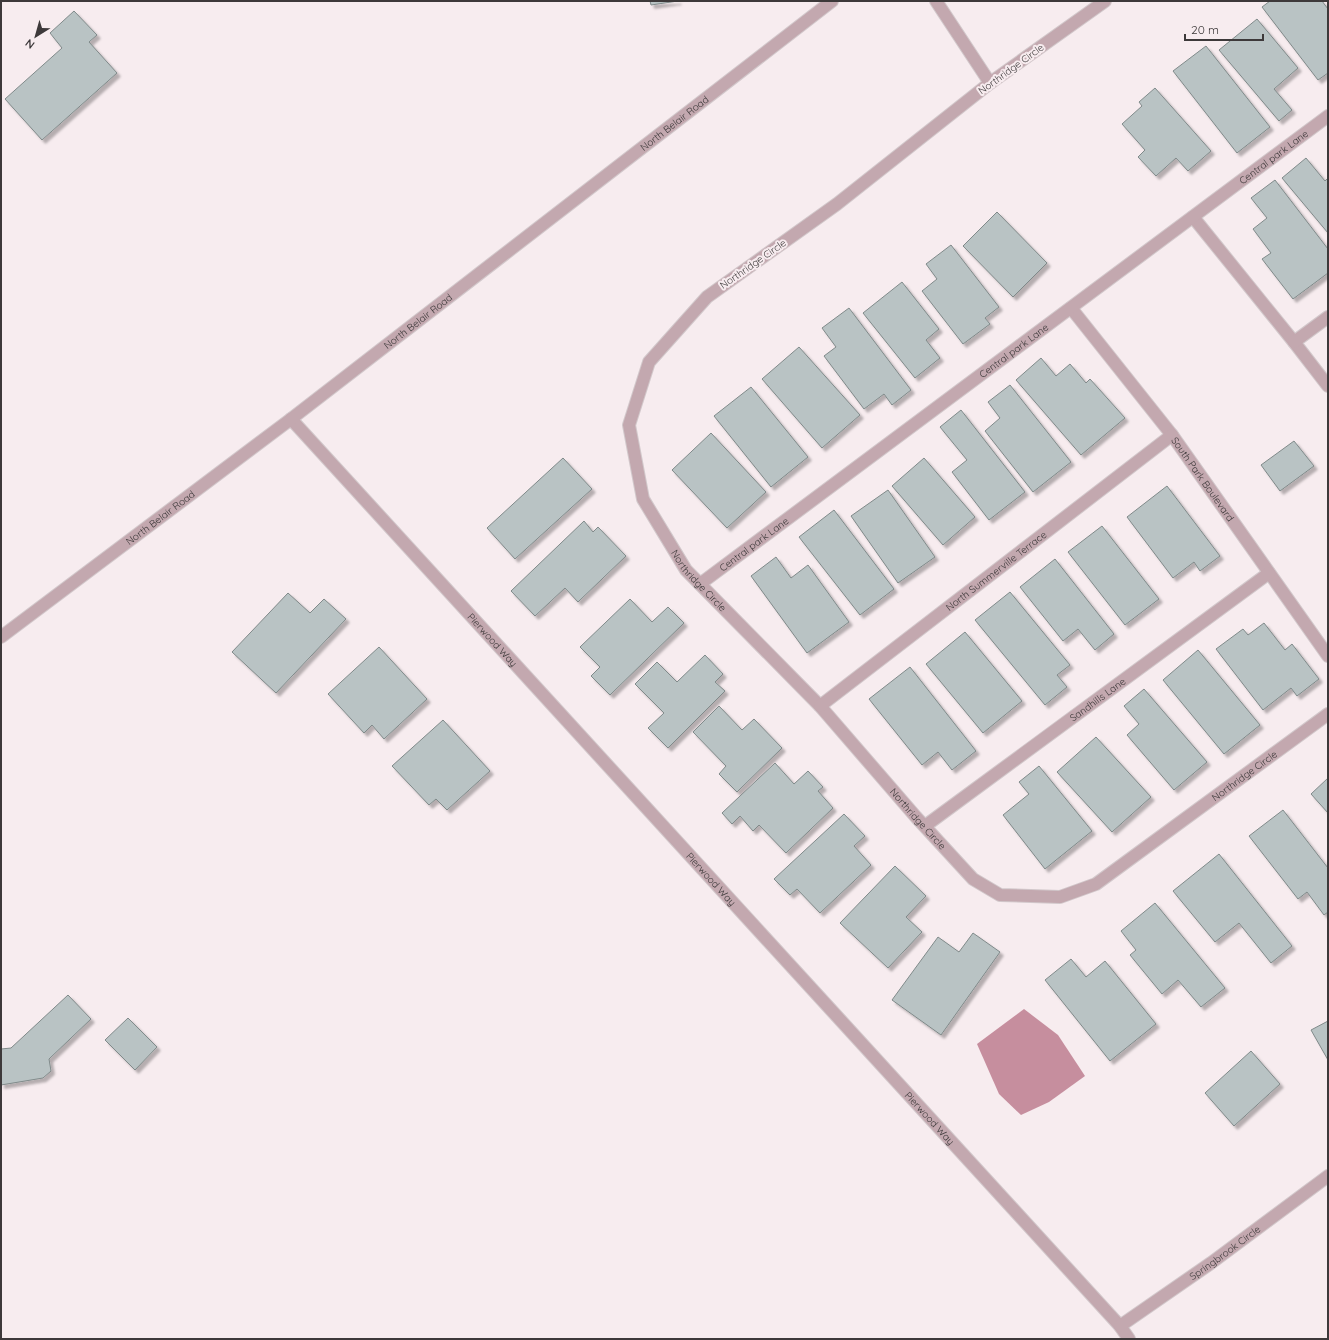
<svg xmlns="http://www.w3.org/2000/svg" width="1329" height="1340" font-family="Quicksand,sans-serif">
	<defs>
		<filter id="shadow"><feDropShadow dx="3.5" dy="3.5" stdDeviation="1" flood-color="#0004"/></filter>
	</defs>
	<rect width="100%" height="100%" fill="#f7ecef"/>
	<!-- water -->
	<path fill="#c68e9e" d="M 1024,1009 L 1058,1035 L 1085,1076 L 1049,1102 L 1021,1115 L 999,1094 L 977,1044 Z"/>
	<!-- building -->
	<g fill="#b9c3c4" stroke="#808a8a" filter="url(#shadow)">
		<path d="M 650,1 L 678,1 L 651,5 Z"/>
		<path d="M 1270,1 L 1322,1 L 1328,9 L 1328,73 L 1318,80 L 1262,7 Z"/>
		<path d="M 74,11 L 97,35 L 89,42 L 117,73 L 42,140 L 5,99 L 62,48 L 50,33 Z"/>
		<path d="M 1257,19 L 1298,68 L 1274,89 L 1292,110 L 1279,121 L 1219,50 Z"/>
		<path d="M 1206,46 L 1270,127 L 1237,153 L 1173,71 Z"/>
		<path d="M 1155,88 L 1211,151 L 1188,171 L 1176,158 L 1156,176 L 1138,157 L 1145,150 L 1122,124 L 1142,106 L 1139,102 Z"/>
		<path d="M 1306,158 L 1325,181 L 1328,178 L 1328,233 L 1282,178 Z"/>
		<path d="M 1275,180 L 1328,249 L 1328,273 L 1293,299 L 1262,259 L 1271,253 L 1253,229 L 1267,218 L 1251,198 Z"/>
		<path d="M 997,212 L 1047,263 L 1013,297 L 963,246 Z"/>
		<path d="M 951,245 L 999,307 L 985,318 L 990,324 L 963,344 L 922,291 L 937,279 L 926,264 Z"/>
		<path d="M 902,282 L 939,329 L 926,340 L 940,358 L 915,378 L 863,313 Z"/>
		<path d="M 849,308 L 911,390 L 892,405 L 884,394 L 864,409 L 824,356 L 836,347 L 822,328 Z"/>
		<path d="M 799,347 L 860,415 L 822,448 L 762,379 Z"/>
		<path d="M 1041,358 L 1056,376 L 1070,364 L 1086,383 L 1090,379 L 1125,418 L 1081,455 L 1016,380 Z"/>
		<path d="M 1010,385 L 1071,462 L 1033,492 L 985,431 L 1000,418 L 988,402 Z"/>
		<path d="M 751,387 L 808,457 L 771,487 L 714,416 Z"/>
		<path d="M 961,410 L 1025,492 L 989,520 L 952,472 L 967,460 L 940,427 Z"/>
		<path d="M 711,433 L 766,492 L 727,528 L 672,470 Z"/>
		<path d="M 1294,441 L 1314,466 L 1280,491 L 1261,465 Z"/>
		<path d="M 563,458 L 592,489 L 515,559 L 487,528 Z"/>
		<path d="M 924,458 L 975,517 L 943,545 L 892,486 Z"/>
		<path d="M 1167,486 L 1220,556 L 1200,571 L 1194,562 L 1173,578 L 1127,517 Z"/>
		<path d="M 888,490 L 935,557 L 898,583 L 851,516 Z"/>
		<path d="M 834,510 L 894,589 L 860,615 L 799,537 Z"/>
		<path d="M 584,521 L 593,532 L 598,527 L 626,556 L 578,602 L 565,588 L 535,616 L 511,591 Z"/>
		<path d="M 1102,526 L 1159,599 L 1125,625 L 1068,552 Z"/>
		<path d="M 776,557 L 791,578 L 808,565 L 849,622 L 807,653 L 751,576 Z"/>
		<path d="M 1055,559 L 1114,634 L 1095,650 L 1078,629 L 1063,641 L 1020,587 Z"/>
		<path d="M 1010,592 L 1070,665 L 1057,675 L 1067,687 L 1045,705 L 975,620 Z"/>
		<path d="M 288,593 L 310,613 L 324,599 L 346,619 L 276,693 L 232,652 Z"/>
		<path d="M 630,599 L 652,622 L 668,607 L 684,623 L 610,695 L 591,676 L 600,667 L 580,647 Z"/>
		<path d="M 1264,623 L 1285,650 L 1292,644 L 1319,679 L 1297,696 L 1291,688 L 1263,710 L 1216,649 L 1243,629 L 1248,635 Z"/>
		<path d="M 965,632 L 1022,701 L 983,733 L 926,664 Z"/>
		<path d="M 379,647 L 427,699 L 384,739 L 372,725 L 364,733 L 328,694 Z"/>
		<path d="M 1198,650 L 1260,725 L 1224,754 L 1163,680 Z"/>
		<path d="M 705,655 L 723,674 L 715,682 L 725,691 L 668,748 L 648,728 L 664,713 L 635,684 L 657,662 L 677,682 Z"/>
		<path d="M 910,667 L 976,751 L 952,770 L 938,752 L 922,765 L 869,699 Z"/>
		<path d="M 1144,689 L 1207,762 L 1174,790 L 1127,735 L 1139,724 L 1124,706 Z"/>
		<path d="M 719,706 L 742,730 L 754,719 L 782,748 L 737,792 L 719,774 L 726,766 L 693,732 Z"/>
		<path d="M 443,720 L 490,771 L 447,810 L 436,799 L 429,805 L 392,766 Z"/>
		<path d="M 1096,737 L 1151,797 L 1112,832 L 1057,772 Z"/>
		<path d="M 775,763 L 794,784 L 808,771 L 823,787 L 818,791 L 833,808 L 786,853 L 759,825 L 753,831 L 740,816 L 732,824 L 722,813 Z"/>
		<path d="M 1039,766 L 1092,831 L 1045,869 L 1003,815 L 1029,794 L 1019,782 Z"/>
		<path d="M 1328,778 L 1328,813 L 1311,794 Z"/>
		<path d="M 1283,810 L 1328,868 L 1328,912 L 1324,915 L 1307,892 L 1298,899 L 1249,836 Z"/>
		<path d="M 844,814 L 865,836 L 854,846 L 871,865 L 820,913 L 797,889 L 790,895 L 774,879 Z"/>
		<path d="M 1219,854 L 1292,946 L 1271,963 L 1239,923 L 1215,942 L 1173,891 Z"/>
		<path d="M 895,866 L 926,896 L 906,917 L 922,932 L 888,968 L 840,923 Z"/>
		<path d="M 1155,903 L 1225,988 L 1201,1007 L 1178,980 L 1162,994 L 1130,955 L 1136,950 L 1121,931 Z"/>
		<path d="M 973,933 L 1000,952 L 941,1035 L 892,1000 L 938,937 L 959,952 Z"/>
		<path d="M 1071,959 L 1086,977 L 1105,961 L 1156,1024 L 1110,1061 L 1045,980 Z"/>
		<path d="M 68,995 L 91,1019 L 49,1059 L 51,1071 L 43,1078 L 1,1085 L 1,1049 L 11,1048 Z"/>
		<path d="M 128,1018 L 157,1047 L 135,1070 L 105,1040 Z"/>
		<path d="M 1328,1021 L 1328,1060 L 1311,1030 Z"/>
		<path d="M 1251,1051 L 1280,1084 L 1234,1126 L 1205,1093 Z"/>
	</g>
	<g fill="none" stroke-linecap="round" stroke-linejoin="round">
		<defs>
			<g id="minor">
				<path d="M 936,1 L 990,83"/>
				<path id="s1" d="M 1105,1 L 990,83 L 837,204 L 707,297 L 649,362 L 629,425 L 643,499 L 686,570 L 820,706 L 916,817 L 973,879 L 1000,895 L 1060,897 L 1096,884 L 1328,714"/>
				<path d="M 1193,217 L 1294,342 L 1328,386"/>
				<path id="s2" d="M 1071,308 L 1172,435 L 1328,656"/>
				<path d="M 1294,342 L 1328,317"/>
				<path id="s3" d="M 291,419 L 1120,1326 L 1129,1339"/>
				<path id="s4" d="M 700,584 L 1328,116"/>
				<path id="s5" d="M 1,637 L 291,419 L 832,1"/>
				<path id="s6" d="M 820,706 L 1172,435"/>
				<path id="s7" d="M 925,826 L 1269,573"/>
				<path id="s8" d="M 1120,1326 L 1211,1263 L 1328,1176"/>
			</g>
		</defs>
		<!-- minor casing -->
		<use href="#minor" stroke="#d2c8cb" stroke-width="14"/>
		<!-- minor -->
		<use href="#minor" stroke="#c3a8af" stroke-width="12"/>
	</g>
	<g text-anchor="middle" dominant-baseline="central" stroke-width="4" stroke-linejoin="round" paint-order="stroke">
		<!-- street labels -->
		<g font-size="10" fill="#3d393a" stroke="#f7ecef">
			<text transform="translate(1011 69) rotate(-36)">Northridge Circle</text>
			<text stroke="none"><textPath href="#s5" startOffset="847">North Belair Road</textPath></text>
			<text stroke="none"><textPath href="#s4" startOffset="715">Central park Lane</textPath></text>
			<text transform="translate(753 264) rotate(-35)">Northridge Circle</text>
			<text stroke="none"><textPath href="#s5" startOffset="523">North Belair Road</textPath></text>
			<text stroke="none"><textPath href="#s4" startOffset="391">Central park Lane</textPath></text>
			<text stroke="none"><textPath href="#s2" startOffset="216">South Park Boulevard</textPath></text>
			<text stroke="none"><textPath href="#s5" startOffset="199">North Belair Road</textPath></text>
			<text stroke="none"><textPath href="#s4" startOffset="67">Central park Lane</textPath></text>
			<text stroke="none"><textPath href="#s6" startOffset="222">North Summerville Terrace</textPath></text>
			<text stroke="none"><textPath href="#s1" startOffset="824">Northridge Circle</textPath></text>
			<text stroke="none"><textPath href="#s3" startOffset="299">Pierwood Way</textPath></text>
			<text stroke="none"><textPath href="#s7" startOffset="214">Sandhills Lane</textPath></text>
			<text stroke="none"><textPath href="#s1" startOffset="1543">Northridge Circle</textPath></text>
			<text stroke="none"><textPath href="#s1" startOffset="1148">Northridge Circle</textPath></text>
			<text stroke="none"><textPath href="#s3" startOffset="623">Pierwood Way</textPath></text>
			<text stroke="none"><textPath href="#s3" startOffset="947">Pierwood Way</textPath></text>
			<text stroke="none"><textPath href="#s8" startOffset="128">Springbrook Circle</textPath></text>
		</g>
	</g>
	<!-- border -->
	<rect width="1329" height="1340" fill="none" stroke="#3d393a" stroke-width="4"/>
	<!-- north arrow -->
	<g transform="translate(36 36) rotate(217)" stroke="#f7ecef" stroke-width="3" paint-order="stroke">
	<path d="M0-3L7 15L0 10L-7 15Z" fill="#3d393a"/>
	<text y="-6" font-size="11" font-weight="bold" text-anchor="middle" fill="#3d393a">N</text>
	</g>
	<!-- scale -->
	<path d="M1185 34v6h78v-6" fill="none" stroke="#3d393a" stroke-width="2"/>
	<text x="1191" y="34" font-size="12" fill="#3d393a" stroke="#f7ecef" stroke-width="3" paint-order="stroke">20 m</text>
</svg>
